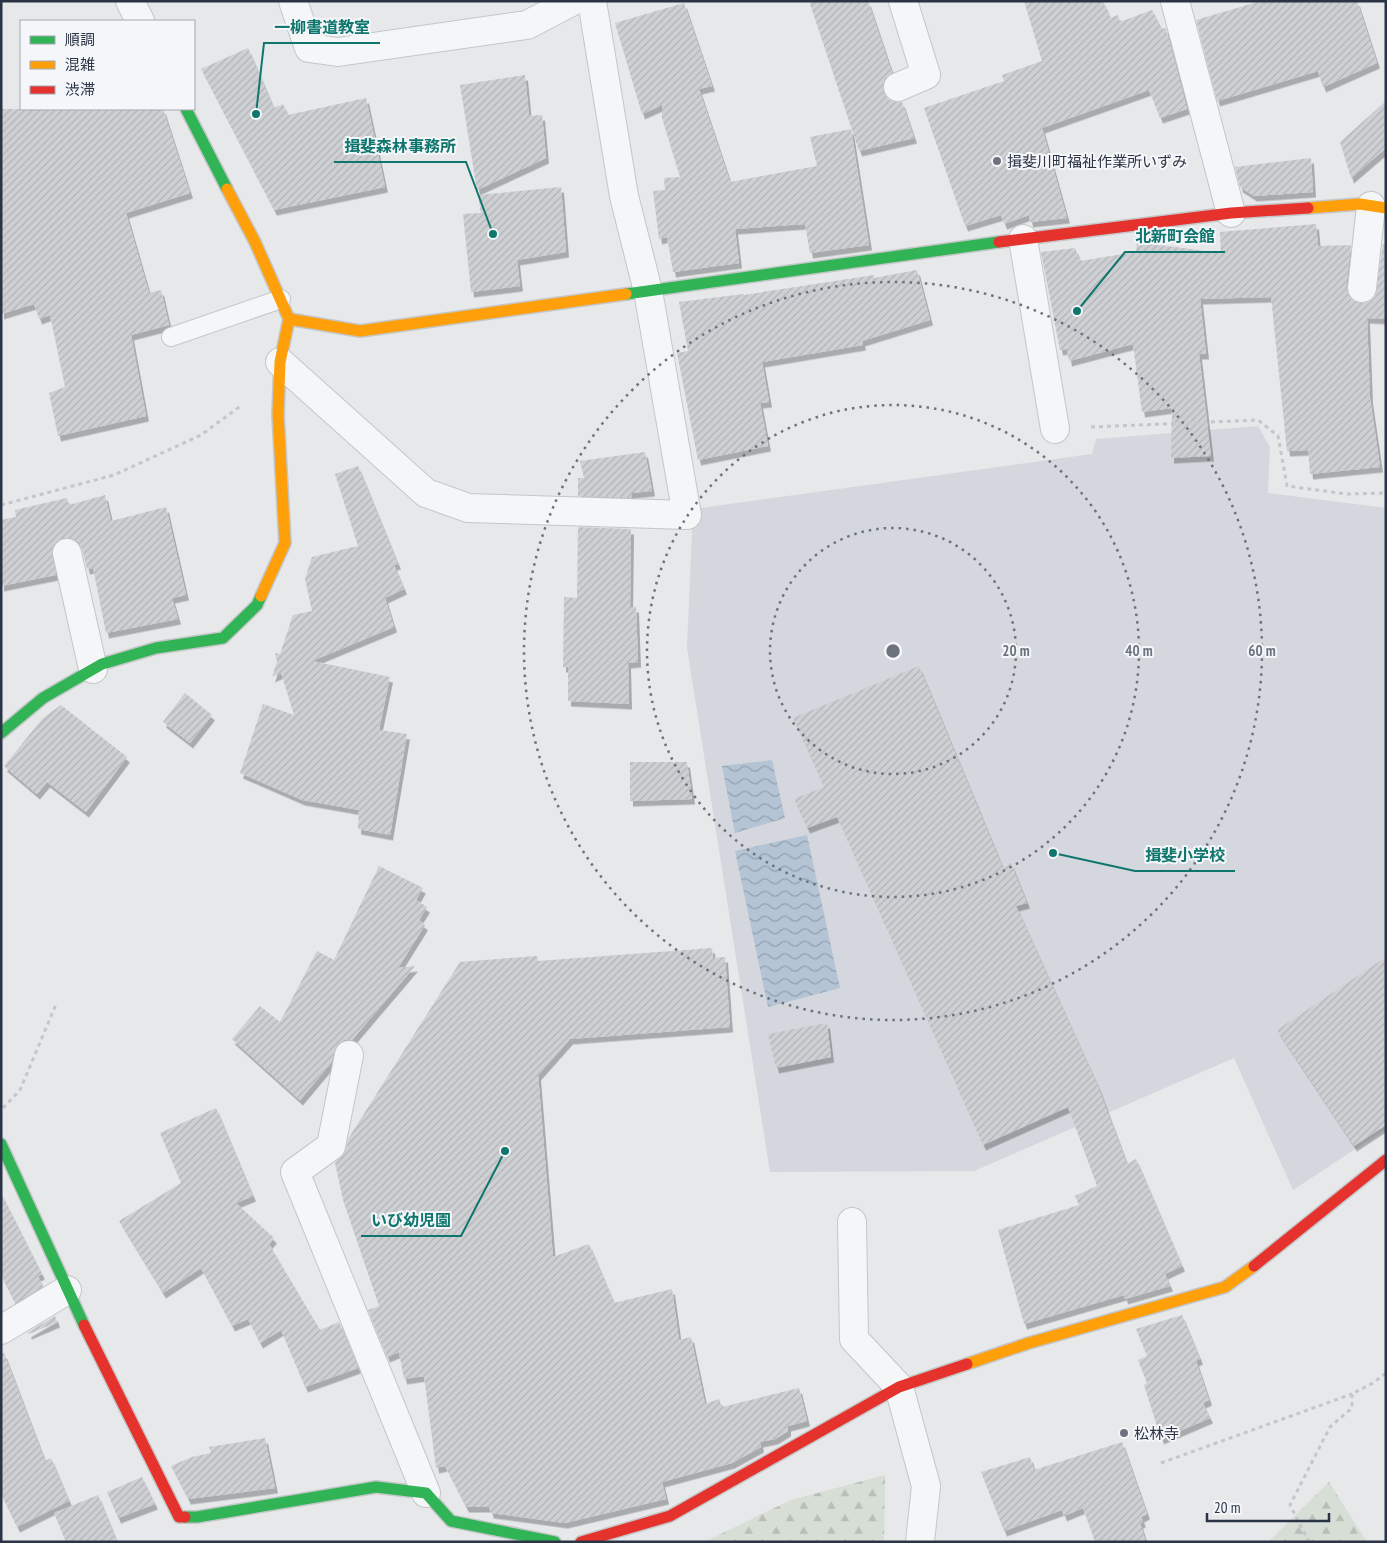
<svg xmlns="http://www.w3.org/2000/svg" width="1387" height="1543" font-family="'PT Sans Narrow','Noto Sans JP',sans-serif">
	<defs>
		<pattern id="forest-firs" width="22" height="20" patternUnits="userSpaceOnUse" patternTransform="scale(1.25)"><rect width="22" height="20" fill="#d6ded6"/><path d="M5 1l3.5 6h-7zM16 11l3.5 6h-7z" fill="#b8bfb9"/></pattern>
		<pattern id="water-waves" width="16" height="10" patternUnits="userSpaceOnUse" patternTransform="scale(1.25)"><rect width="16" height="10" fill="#b4c4d5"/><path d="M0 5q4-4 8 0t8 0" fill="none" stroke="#93a0af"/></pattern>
		<pattern id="building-hatch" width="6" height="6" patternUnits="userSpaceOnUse" patternTransform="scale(1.25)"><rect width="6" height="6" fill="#ced0d3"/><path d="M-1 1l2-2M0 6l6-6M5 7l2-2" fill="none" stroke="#b1b3b6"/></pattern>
		<filter id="shadow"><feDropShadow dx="3" dy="5.5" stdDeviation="0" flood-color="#0004"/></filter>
	</defs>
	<rect width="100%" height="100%" fill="#e6e8ea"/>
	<!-- built -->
	<path fill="#d4d7dd" d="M 1258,426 L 1270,447 L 1268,493 L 1386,508 L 1386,1129 L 1293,1190 L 1234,1058 L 974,1171 L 770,1172 L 687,648 L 693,509 L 1092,454 L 1096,439 Z"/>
	<!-- forest -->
	<g fill="url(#forest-firs)">
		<path d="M 885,1475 L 884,1542 L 704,1542 L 791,1500 Z"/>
		<path d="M 1329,1482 L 1367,1542 L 1268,1542 Z"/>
	</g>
	<!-- water -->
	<g fill="url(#water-waves)">
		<path d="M 772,760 L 785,818 L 735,833 L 722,766 Z"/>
		<path d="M 807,835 L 840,988 L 768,1007 L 735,851 Z"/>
	</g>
	<!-- building -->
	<g fill="url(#building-hatch)" filter="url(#shadow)">
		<path d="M 809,1 L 868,1 L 892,73 L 885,78 L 883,85 L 884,93 L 889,100 L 902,102 L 914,138 L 859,151 Z"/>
		<path d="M 1024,1 L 1103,1 L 1110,18 L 1118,15 L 1120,22 L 1152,10 L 1162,29 L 1166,28 L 1187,109 L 1160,118 L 1149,90 L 1042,128 L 1067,218 L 1030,222 L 1029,215 L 1004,224 L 1001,215 L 965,226 L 924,108 L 1004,81 L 1002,75 L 1042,61 Z"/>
		<path d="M 1261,1 L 1357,1 L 1377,63 L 1323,87 L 1318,71 L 1217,101 L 1196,20 Z"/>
		<path d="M 684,3 L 712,86 L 699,89 L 730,182 L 817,166 L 810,137 L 851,129 L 869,245 L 810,253 L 805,224 L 735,229 L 739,263 L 673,272 L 667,237 L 659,239 L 653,191 L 665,190 L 664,178 L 680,177 L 662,118 L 662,105 L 642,114 L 615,23 Z"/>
		<path d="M 248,48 L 274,108 L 283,104 L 288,115 L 366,98 L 385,187 L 274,210 L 201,69 Z"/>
		<path d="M 525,75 L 529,116 L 542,115 L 546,158 L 477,190 L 460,85 Z"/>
		<path d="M 1386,101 L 1386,148 L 1351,178 L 1340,142 Z"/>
		<path d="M 1,109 L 163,109 L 190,193 L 126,213 L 149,293 L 161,290 L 169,325 L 131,335 L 146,416 L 58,436 L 49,393 L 65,387 L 50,315 L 39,319 L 34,304 L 1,314 Z"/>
		<path d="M 1311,158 L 1313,192 L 1254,196 L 1240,187 L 1235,167 Z"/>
		<path d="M 561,187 L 566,252 L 517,260 L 520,286 L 471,292 L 463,214 L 481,213 L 478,195 Z"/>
		<path d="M 1316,224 L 1318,246 L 1351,245 L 1346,287 L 1348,295 L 1352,300 L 1360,303 L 1369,302 L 1375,297 L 1383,244 L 1386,244 L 1386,319 L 1367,318 L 1370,398 L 1380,467 L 1310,474 L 1308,450 L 1287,451 L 1271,297 L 1200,299 L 1206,354 L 1199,354 L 1211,456 L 1171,458 L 1172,408 L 1142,412 L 1133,344 L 1069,361 L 1067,349 L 1060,350 L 1041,252 L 1075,248 L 1080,261 L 1136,252 L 1137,242 L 1221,253 L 1220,232 Z"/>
		<path d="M 917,270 L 930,320 L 862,341 L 863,345 L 762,362 L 769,402 L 760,403 L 768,446 L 698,460 L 677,353 L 688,351 L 679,302 L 744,294 L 744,295 L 874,275 L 874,278 Z"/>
		<path d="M 645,452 L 652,491 L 632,493 L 631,498 L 578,496 L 578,478 L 584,478 L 580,461 Z"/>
		<path d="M 358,466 L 398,564 L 394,565 L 404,589 L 385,598 L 394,627 L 312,661 L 390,677 L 379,730 L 407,734 L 390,835 L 358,829 L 359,810 L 302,800 L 240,773 L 263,704 L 294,715 L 281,673 L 272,677 L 277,662 L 275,653 L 280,654 L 293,615 L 312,611 L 305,579 L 312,557 L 358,546 L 335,474 Z"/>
		<path d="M 105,495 L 111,521 L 166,507 L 186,595 L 172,598 L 178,619 L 106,633 L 93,568 L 87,569 L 82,549 L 78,542 L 71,538 L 63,538 L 57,541 L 52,548 L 56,575 L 1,586 L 1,520 L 16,517 L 15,510 L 67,498 L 69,505 Z"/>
		<path d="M 578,527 L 631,529 L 630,607 L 636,607 L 638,662 L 628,663 L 629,704 L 568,701 L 568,667 L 563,667 L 564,597 L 577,598 Z"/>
		<path d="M 919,666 L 1003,868 L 1011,863 L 1027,903 L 1016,906 L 1098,1086 L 1127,1164 L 1136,1159 L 1182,1266 L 1165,1274 L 1170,1286 L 1125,1299 L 1124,1295 L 1024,1324 L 998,1230 L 1079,1205 L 1075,1196 L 1097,1186 L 1068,1107 L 983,1145 L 837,817 L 807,828 L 794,799 L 824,787 L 793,718 Z"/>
		<path d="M 185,693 L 212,715 L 190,743 L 163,722 Z"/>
		<path d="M 61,705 L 127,757 L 86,812 L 47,782 L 37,794 L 4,766 L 43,718 Z"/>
		<path d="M 630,762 L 687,762 L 692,799 L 630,801 Z"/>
		<path d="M 379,866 L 423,888 L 416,900 L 427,907 L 419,920 L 425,925 L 398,968 L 415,966 L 352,1040 L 344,1040 L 337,1045 L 331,1063 L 300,1100 L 232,1039 L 260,1006 L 280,1022 L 317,951 L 334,960 Z"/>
		<path d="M 712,948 L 713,958 L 725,957 L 730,1027 L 570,1039 L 538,1075 L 553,1257 L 589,1244 L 614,1303 L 672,1289 L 679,1340 L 691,1337 L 705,1404 L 719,1399 L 722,1407 L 799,1388 L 807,1421 L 788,1426 L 788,1431 L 775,1439 L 760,1442 L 761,1447 L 732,1463 L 662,1482 L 666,1499 L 565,1523 L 491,1513 L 489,1507 L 466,1507 L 445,1466 L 436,1468 L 424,1376 L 404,1379 L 399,1352 L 387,1357 L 368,1310 L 379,1306 L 343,1200 L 335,1163 L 346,1150 L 348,1139 L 460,962 L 537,956 L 538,961 Z"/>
		<path d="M 1386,957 L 1386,1125 L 1354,1146 L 1277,1030 Z"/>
		<path d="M 827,1023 L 831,1057 L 776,1068 L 768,1034 Z"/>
		<path d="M 216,1108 L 253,1196 L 236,1203 L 274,1238 L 269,1244 L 320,1330 L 339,1322 L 358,1368 L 305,1387 L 281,1330 L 260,1343 L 248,1319 L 232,1326 L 201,1268 L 163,1293 L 119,1221 L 181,1183 L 160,1133 Z"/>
		<path d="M 1,1193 L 42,1274 L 38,1276 L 43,1287 L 15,1303 L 1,1275 Z"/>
		<path d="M 1182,1315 L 1200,1359 L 1196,1361 L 1209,1400 L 1203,1403 L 1210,1418 L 1161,1439 L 1144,1385 L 1147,1383 L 1138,1360 L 1147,1356 L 1136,1329 Z"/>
		<path d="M 55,1316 L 57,1322 L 29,1334 L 28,1332 Z"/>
		<path d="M 1,1353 L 4,1353 L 45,1461 L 51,1458 L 69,1501 L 17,1527 L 1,1494 Z"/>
		<path d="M 265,1438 L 275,1488 L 188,1499 L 171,1466 L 192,1457 L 211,1453 L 209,1447 Z"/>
		<path d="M 1122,1442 L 1147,1514 L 1141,1517 L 1143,1522 L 1140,1523 L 1146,1542 L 1095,1542 L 1083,1508 L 1064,1516 L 1062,1510 L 1004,1531 L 981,1472 L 1030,1457 L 1034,1470 Z"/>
		<path d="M 142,1477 L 155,1504 L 118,1518 L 107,1492 Z"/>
		<path d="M 98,1495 L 117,1542 L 66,1542 L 54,1513 Z"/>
	</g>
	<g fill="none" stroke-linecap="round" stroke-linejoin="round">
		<defs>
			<path id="lane" d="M 171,337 L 281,299"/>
			<g id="street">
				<path d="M 130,1 L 140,21"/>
				<path d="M 293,1 L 309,48 L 338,52 L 527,25 L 573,1"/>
				<path d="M 1175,1 L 1231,213"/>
				<path d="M 898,87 L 926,75 L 903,1"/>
				<path d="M 1023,239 L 1055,429"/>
				<path d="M 1362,288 L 1371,206"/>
				<path d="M 280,362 L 426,493 L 468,508 L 687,515 L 648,291 L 624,196 L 592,1"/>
				<path d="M 67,553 L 93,669"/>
				<path d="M 349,1055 L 331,1146 L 295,1172 L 426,1493"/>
				<path d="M 852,1222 L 854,1339 L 899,1387 L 926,1486 L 920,1542"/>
				<path d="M 1,1330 L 67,1290"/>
			</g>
			<g id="fast">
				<path d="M 186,109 L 227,189"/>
				<path d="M 626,294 L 999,242"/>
				<path d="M 1,733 L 43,698 L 102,664 L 156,648 L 223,638 L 257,605 L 261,596"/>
				<path d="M 1,1144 L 84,1325"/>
				<path d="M 185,1517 L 197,1517 L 376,1487 L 426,1493 L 451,1521 L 555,1542"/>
			</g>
			<g id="slow">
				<path d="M 227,189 L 255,242 L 289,319 L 280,362 L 278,414 L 285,543 L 261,596"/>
				<path d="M 1308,208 L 1360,204 L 1386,208"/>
				<path d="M 289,319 L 360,331 L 626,294"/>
				<path d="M 967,1364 L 1029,1343 L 1225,1287 L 1254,1266"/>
			</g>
			<g id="jam">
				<path d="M 999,242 L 1231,213 L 1308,208"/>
				<path d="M 1254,1266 L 1386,1160"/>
				<path d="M 84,1325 L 179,1517 L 185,1517"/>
				<path d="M 581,1542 L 670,1516 L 899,1387 L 967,1364"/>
			</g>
		</defs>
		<!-- lane casing -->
		<use href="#lane" stroke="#c4c6c8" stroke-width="20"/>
		<!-- street casing -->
		<use href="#street" stroke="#c4c6c8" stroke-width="30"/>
		<!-- fast casing -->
		<use href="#fast" stroke="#c4c6c8" stroke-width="14"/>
		<!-- slow casing -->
		<use href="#slow" stroke="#c4c6c8" stroke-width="14"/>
		<!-- jam casing -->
		<use href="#jam" stroke="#c4c6c8" stroke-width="14"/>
		<!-- path -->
		<g stroke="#c5c6ca" stroke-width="3" stroke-dasharray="4 4" stroke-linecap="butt">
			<path d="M 1091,427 L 1258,420 L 1278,436 L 1287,486 L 1347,494 L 1386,493"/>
			<path d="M 1,505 L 114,475 L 201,435 L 242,405"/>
			<path d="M 3,1108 L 20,1090 L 57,1002"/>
			<path d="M 1161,1463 L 1352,1394"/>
			<path d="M 1309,1542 L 1290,1505 L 1330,1427 L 1352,1408 L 1352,1394 L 1373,1383 L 1386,1373"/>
		</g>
		<!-- lane -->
		<use href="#lane" stroke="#f5f6f7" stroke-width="18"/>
		<!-- street -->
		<use href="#street" stroke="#f5f6f7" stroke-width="28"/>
		<!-- fast -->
		<use href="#fast" stroke="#30b455" stroke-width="11"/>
		<!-- slow -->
		<use href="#slow" stroke="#ff9f0a" stroke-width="11"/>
		<!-- jam -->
		<use href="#jam" stroke="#e5322d" stroke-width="11"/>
	</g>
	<!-- distance rings -->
	<g fill="none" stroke="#6c737f" stroke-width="2.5" stroke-dasharray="2.5 5">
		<circle cx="893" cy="651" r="123"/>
		<circle cx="893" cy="651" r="246"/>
		<circle cx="893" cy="651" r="369"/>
	</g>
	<!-- markers -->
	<g fill="#6c737f" stroke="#f4f6f9" stroke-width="2">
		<circle cx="997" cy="161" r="5"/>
		<circle cx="1124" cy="1433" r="5"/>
	</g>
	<g text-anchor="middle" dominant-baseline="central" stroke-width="4" stroke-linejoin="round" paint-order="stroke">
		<!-- poi labels -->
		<g font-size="15" fill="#2b3445" stroke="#f4f6f9" text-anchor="start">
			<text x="1007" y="161">揖斐川町福祉作業所いずみ</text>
			<text x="1134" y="1433">松林寺</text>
		</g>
	</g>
	<circle cx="893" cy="651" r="8" fill="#6c737f" stroke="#f4f6f9" stroke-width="2.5"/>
	<g font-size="15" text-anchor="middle" font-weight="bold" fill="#6c737f" stroke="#f4f6f9" stroke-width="4" stroke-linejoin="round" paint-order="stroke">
		<text x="1016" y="656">20 m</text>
		<text x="1139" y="656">40 m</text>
		<text x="1262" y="656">60 m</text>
	</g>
	<!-- callouts -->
	<path fill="none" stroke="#0f766e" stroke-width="2" d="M256 114L264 43H380M493 234L466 162H334M1077 311L1125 252H1225M1053 853L1135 871H1235M505 1151L461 1236H361"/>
	<g fill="#0f766e" stroke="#f4f6f9" stroke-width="2">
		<circle cx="256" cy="114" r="5"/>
		<circle cx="493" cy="234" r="5"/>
		<circle cx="1077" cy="311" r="5"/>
		<circle cx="1053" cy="853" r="5"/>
		<circle cx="505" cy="1151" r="5"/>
	</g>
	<g font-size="16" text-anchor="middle" font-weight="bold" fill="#0f766e" stroke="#f4f6f9" stroke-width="4" stroke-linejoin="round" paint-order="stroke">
		<text x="322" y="33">一柳書道教室</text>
		<text x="400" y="152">揖斐森林事務所</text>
		<text x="1175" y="242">北新町会館</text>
		<text x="1185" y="861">揖斐小学校</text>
		<text x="411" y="1226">いび幼児園</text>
	</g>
	<!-- border -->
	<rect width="1387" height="1543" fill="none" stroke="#2b3445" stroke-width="5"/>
	<!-- legend -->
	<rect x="20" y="20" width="175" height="90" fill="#f4f6f9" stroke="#a4a8b1"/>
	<rect x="30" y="36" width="25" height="8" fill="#30b455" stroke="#a4a8b1"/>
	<text x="65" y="45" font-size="15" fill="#2b3445">順調</text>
	<rect x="30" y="61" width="25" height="8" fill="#ff9f0a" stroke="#a4a8b1"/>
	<text x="65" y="70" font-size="15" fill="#2b3445">混雑</text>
	<rect x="30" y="86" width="25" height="8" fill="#e5322d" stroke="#a4a8b1"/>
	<text x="65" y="95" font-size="15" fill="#2b3445">渋滞</text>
	<!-- scale -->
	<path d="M1207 1513v8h122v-8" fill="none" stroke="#2b3445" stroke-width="2.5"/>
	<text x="1214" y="1513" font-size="15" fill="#2b3445" stroke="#f4f6f9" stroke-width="4" paint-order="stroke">20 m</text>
</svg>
